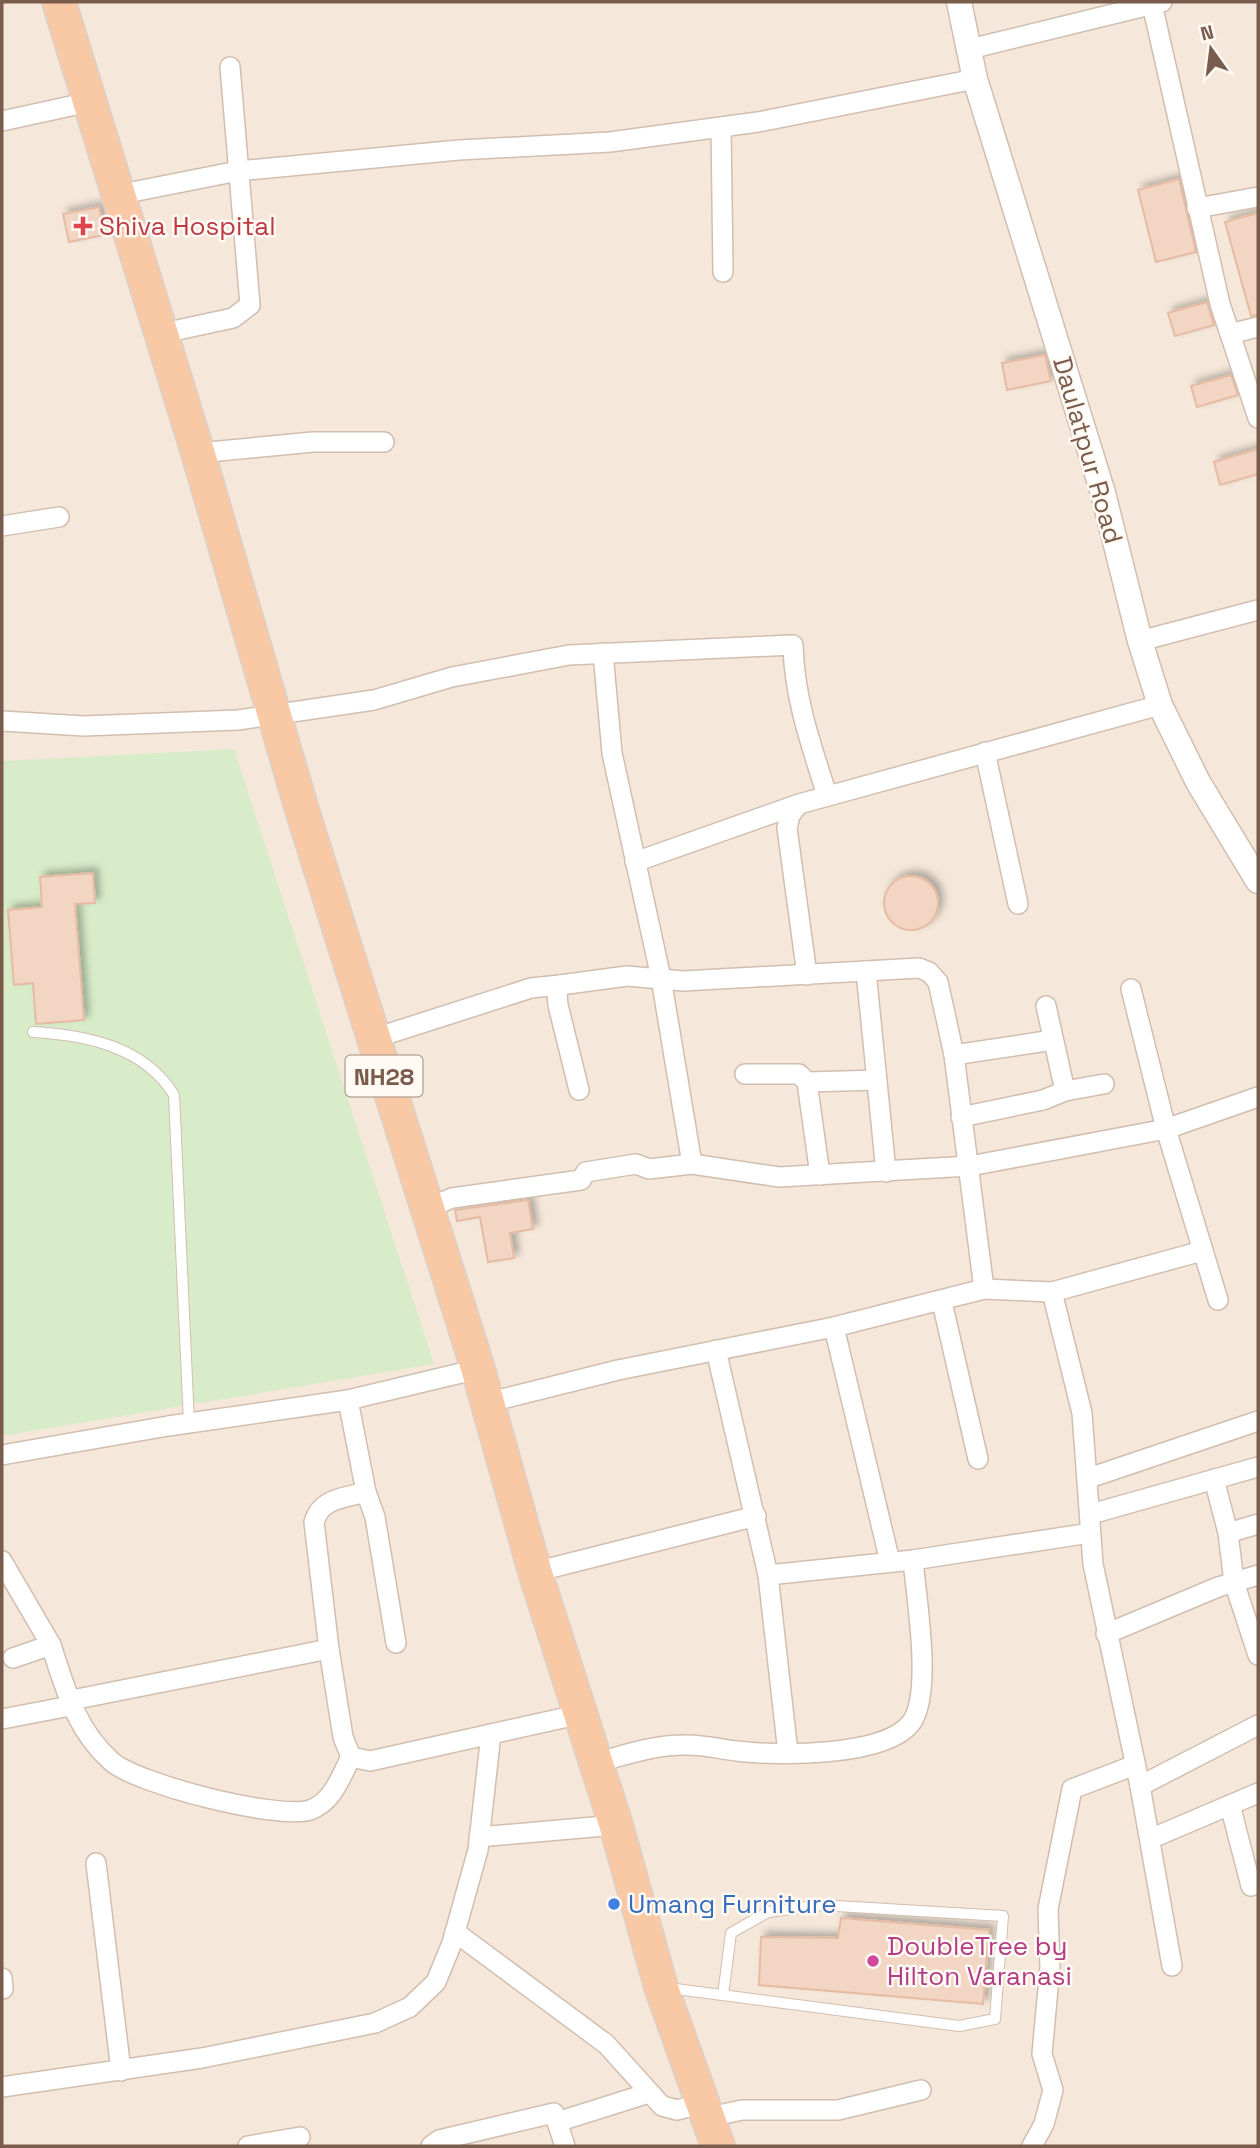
<svg xmlns="http://www.w3.org/2000/svg" width="1260" height="2148" font-family="'Space Grotesk',sans-serif">
	<defs>
		<filter id="shadow"><feDropShadow dx="5" dy="-5" stdDeviation="3.5" flood-color="#0004"/></filter>
	</defs>
	<rect width="100%" height="100%" fill="#fdf6ec"/>
	<!-- residential -->
	<rect fill="#f5e8da" x="2" y="2" width="1256" height="2144"/>
	<!-- green -->
	<path fill="#d8ecc9" d="M 234,749 L 434,1364 L 2,1436 L 2,761 Z"/>
	<!-- building -->
	<g fill="#f3d5c3" stroke="#e6bba3" stroke-width="2" filter="url(#shadow)">
		<path d="M 1179,179 L 1196,252 L 1156,262 L 1138,190 Z"/>
		<path d="M 99,207 L 104,235 L 69,242 L 63,214 Z"/>
		<path d="M 1258,213 L 1258,315 L 1251,316 L 1225,222 Z"/>
		<path d="M 1207,302 L 1214,325 L 1175,336 L 1168,313 Z"/>
		<path d="M 1045,355 L 1051,381 L 1007,390 L 1002,363 Z"/>
		<path d="M 1231,375 L 1238,395 L 1197,407 L 1191,386 Z"/>
		<path d="M 1258,449 L 1258,474 L 1220,485 L 1214,462 Z"/>
		<path d="M 93,873 L 95,903 L 75,904 L 84,1020 L 36,1024 L 33,983 L 14,985 L 8,910 L 42,907 L 40,877 Z"/>
		<circle cx="911" cy="903" r="27"/>
		<path d="M 528,1200 L 533,1229 L 510,1233 L 514,1258 L 488,1262 L 480,1217 L 457,1221 L 455,1210 Z"/>
		<path d="M 841,1918 L 989,1930 L 983,2004 L 759,1985 L 761,1937 L 838,1938 Z"/>
	</g>
	<g fill="none" stroke-linecap="round" stroke-linejoin="round">
		<defs>
			<g id="service">
				<path d="M 33,1032 C 85,1035 144,1046 174,1095 L 189,1423"/>
				<path d="M 668,1988 L 959,2026 L 995,2019 L 1003,1916 L 820,1905 L 768,1912 L 731,1933 L 723,1995"/>
			</g>
			<g id="minor">
				<path d="M 1152,4 L 1220,304 L 1258,418"/>
				<path d="M 970,49 L 1162,2"/>
				<path d="M 2,121 L 89,102"/>
				<path d="M 721,127 L 723,272"/>
				<path d="M 117,195 L 238,171 L 459,150 L 610,142 L 758,122 L 975,79"/>
				<path d="M 1197,208 L 1258,197"/>
				<path d="M 159,334 L 233,318 L 250,305 L 230,67"/>
				<path d="M 1230,334 L 1258,327"/>
				<path d="M 198,453 L 313,442 L 384,442"/>
				<path d="M 2,526 L 59,517"/>
				<path d="M 1140,641 L 1258,610"/>
				<path d="M 603,653 L 612,753 L 661,978 L 692,1164 L 779,1177 L 970,1166 L 1166,1129 L 1258,1097"/>
				<path d="M 2,721 L 84,726 L 238,720 L 374,700 L 452,677 L 569,655 L 793,645 C 794,697 811,745 827,795"/>
				<path d="M 985,752 L 1018,904"/>
				<path d="M 635,862 L 799,804"/>
				<path d="M 866,971 L 886,1172"/>
				<path d="M 807,975 L 787,828 L 790,815 L 799,804 L 1160,705"/>
				<path d="M 1131,989 L 1166,1129 L 1218,1300"/>
				<path d="M 372,1039 L 531,988 L 560,985"/>
				<path d="M 954,1055 L 1053,1040"/>
				<path d="M 745,1074 L 799,1074 L 807,1082 L 877,1080"/>
				<path d="M 807,1082 L 820,1175"/>
				<path d="M 579,1090 L 558,1005 L 557,994 L 560,985 L 627,976 L 683,981 L 919,968 L 929,972 L 938,982 L 954,1055 L 984,1289"/>
				<path d="M 1065,1091 L 1104,1084"/>
				<path d="M 961,1117 L 1043,1100 L 1065,1091 L 1046,1006"/>
				<path d="M 426,1209 L 452,1198 L 581,1180 L 586,1172 L 636,1164 L 649,1169 L 692,1164"/>
				<path d="M 1052,1292 L 1082,1413 L 1093,1564 L 1140,1786 L 1172,1966"/>
				<path d="M 942,1302 L 978,1459"/>
				<path d="M 834,1327 L 890,1562"/>
				<path d="M 716,1350 L 768,1575 L 788,1753"/>
				<path d="M 348,1400 L 366,1492 L 375,1517 L 396,1643"/>
				<path d="M 486,1403 L 618,1370 L 834,1327 L 984,1289 L 1052,1292 L 1202,1251"/>
				<path d="M 2,1455 L 168,1426 L 348,1400 L 478,1369"/>
				<path d="M 1089,1478 L 1258,1421"/>
				<path d="M 1214,1479 L 1228,1533 L 1234,1582 L 1258,1655"/>
				<path d="M 366,1492 C 344,1498 321,1498 314,1522 L 329,1649 L 343,1737 L 351,1757 L 370,1761 L 581,1714"/>
				<path d="M 1091,1514 L 1258,1467"/>
				<path d="M 1228,1533 L 1258,1524"/>
				<path d="M 2,1561 L 51,1645 L 13,1658"/>
				<path d="M 535,1572 L 756,1516"/>
				<path d="M 768,1575 L 913,1560 L 1090,1533"/>
				<path d="M 1106,1634 L 1218,1587 L 1258,1575"/>
				<path d="M 51,1645 C 65,1688 76,1730 111,1761 C 136,1784 278,1820 310,1810 C 333,1802 341,1776 351,1757"/>
				<path d="M 2,1719 L 70,1706 L 77,1699 L 329,1649"/>
				<path d="M 595,1763 C 625,1755 653,1745 684,1745 C 701,1744 719,1749 737,1751 C 776,1756 885,1757 911,1723 C 933,1694 916,1596 913,1560"/>
				<path d="M 1140,1786 L 1258,1725"/>
				<path d="M 1230,1805 L 1251,1886"/>
				<path d="M 479,1837 L 616,1825"/>
				<path d="M 1150,1839 L 1258,1793"/>
				<path d="M 96,1863 L 121,2071"/>
				<path d="M 455,1932 L 606,2044 L 662,2106 L 677,2110 L 704,2103"/>
				<path d="M 2,1978 L 3,1989"/>
				<path d="M 2,2087 L 202,2058 L 375,2023 L 410,2007 L 436,1982 L 452,1943 L 478,1850 L 491,1734"/>
				<path d="M 709,2117 L 742,2110 L 838,2110 L 921,2090"/>
				<path d="M 557,2122 L 649,2093"/>
				<path d="M 248,2146 L 300,2137"/>
				<path d="M 431,2146 L 439,2140 L 554,2113 L 565,2146"/>
				<path d="M 1032,2146 L 1044,2124 L 1053,2090 L 1042,2054 L 1050,1967 L 1048,1909 L 1072,1789 L 1135,1765"/>
			</g>
			<path id="tertiary" d="M 959,2 L 975,79 L 1103,493 L 1140,641 L 1160,705 L 1198,782 L 1258,881"/>
			<path id="trunk" d="M 59,2 L 198,453 L 302,810 L 478,1369 L 535,1572 L 616,1825 L 661,1987 L 718,2146"/>
		</defs>
		<!-- service casing -->
		<use href="#service" stroke="#d1beb0" stroke-width="12"/>
		<!-- minor casing -->
		<use href="#minor" stroke="#d1beb0" stroke-width="22"/>
		<!-- tertiary casing -->
		<use href="#tertiary" stroke="#d1beb0" stroke-width="27"/>
		<!-- trunk casing -->
		<use href="#trunk" stroke="#dad1cd" stroke-width="36"/>
		<!-- service -->
		<use href="#service" stroke="#fff" stroke-width="10"/>
		<!-- minor -->
		<use href="#minor" stroke="#fff" stroke-width="19"/>
		<!-- tertiary -->
		<use href="#tertiary" stroke="#fff" stroke-width="24"/>
		<!-- trunk -->
		<use href="#trunk" stroke="#f9c8a4" stroke-width="33"/>
	</g>
	<!-- markers -->
	<path fill="#e0444e" stroke="#fffaf3" stroke-width="2.5" d="M79.5 215.5h7v7h7v7h-7v7h-7v-7h-7v-7h7z"/>
	<circle fill="#3f7fe0" stroke="#fffaf3" stroke-width="2.5" cx="614" cy="1904" r="7"/>
	<circle fill="#d1479c" stroke="#fffaf3" stroke-width="2.5" cx="873" cy="1961" r="7"/>
	<g text-anchor="middle" dominant-baseline="central" stroke-width="5" stroke-linejoin="round" paint-order="stroke">
		<!-- shield labels -->
		<rect fill="#fffaf3" stroke="#a28b7f" stroke-width="2" x="345.5" y="1055.5" width="77" height="41" rx="5"/>
		<g font-size="24" font-weight="bold" fill="#7a5c4d">
			<text x="384" y="1076">NH28</text>
		</g>
		<!-- health labels -->
		<g font-size="26" fill="#be3a42" stroke="#fffaf3" text-anchor="start">
			<text x="99" y="226">Shiva Hospital</text>
		</g>
		<!-- street labels -->
		<g font-size="26" fill="#7a5c4d" stroke="#fffaf3">
			<text transform="translate(1088 450) rotate(74)">Daulatpur Road</text>
		</g>
		<!-- shop labels -->
		<g font-size="26" fill="#366cbe" stroke="#fffaf3" text-anchor="start">
			<text x="628" y="1904">Umang Furniture</text>
		</g>
		<!-- hotel labels -->
		<g font-size="26" fill="#b23c85" stroke="#fffaf3" text-anchor="start">
			<text x="887" y="1946">DoubleTree by<tspan x="887" dy="30">Hilton Varanasi</tspan></text>
		</g>
	</g>
	<!-- border -->
	<rect width="1260" height="2148" fill="none" stroke="#7a5c4d" stroke-width="7"/>
	<!-- north arrow -->
	<g transform="translate(1211 49) rotate(346)" stroke="#fffaf3" stroke-width="5" paint-order="stroke">
	<path d="M0-5L12 26L0 18L-12 26Z" fill="#7a5c4d"/>
	<text y="-10" font-size="19" font-weight="bold" text-anchor="middle" fill="#7a5c4d">N</text>
	</g>
</svg>
